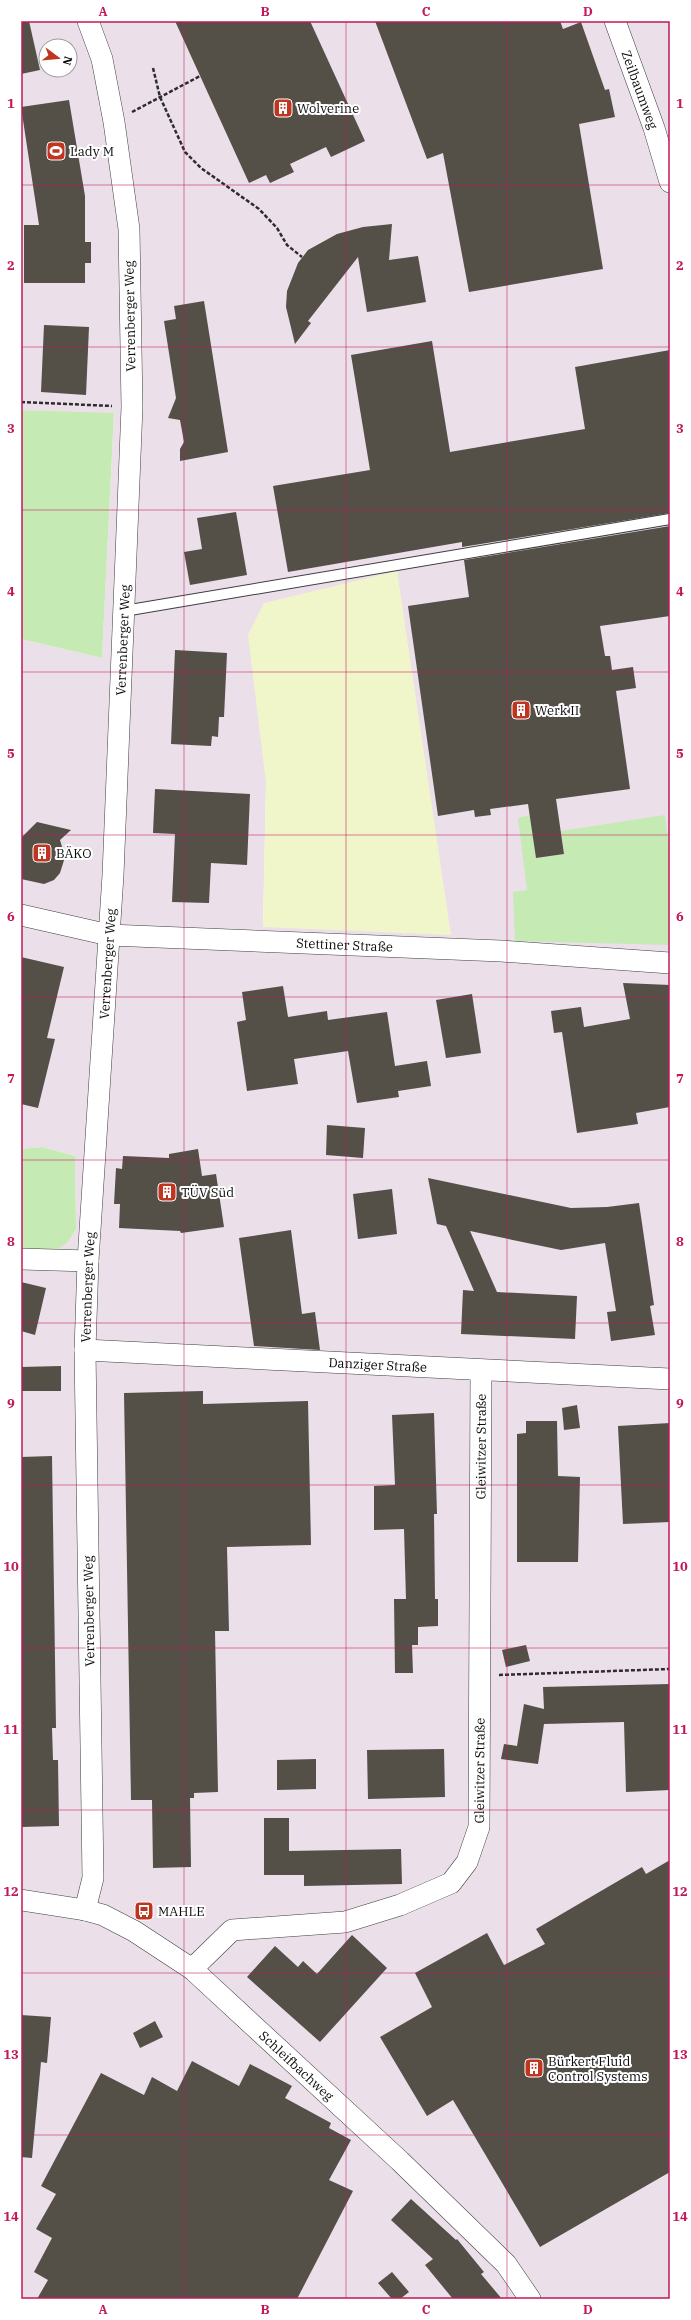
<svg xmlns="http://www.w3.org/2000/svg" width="691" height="2320" font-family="'IBM Plex Serif',serif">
	<rect width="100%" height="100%" fill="#ffffea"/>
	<!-- industrial -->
	<path fill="#ebdfea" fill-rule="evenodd" d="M 21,21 L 670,21 L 670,2299 L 21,2299 L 21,1249 L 68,1242 L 76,1229 L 75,1156 L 42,1147 L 21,1149 L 21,639 L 102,658 L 114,414 L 21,410 ZM 46,46 L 70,46 L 70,70 L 46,70 ZM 397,571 L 401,605 L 263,927 L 266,783 Z"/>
	<!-- farmland -->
	<path fill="#f1f5ca" d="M 397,571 L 451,935 L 263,927 L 266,783 L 248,635 L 264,603 Z"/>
	<!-- green -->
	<g fill="#c6eab3">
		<path d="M 21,410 L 114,413 L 102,658 L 21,639 Z"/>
		<path d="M 530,815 L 536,858 L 564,854 L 561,831 L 665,815 L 670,855 L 670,945 L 515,941 L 513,892 L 527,890 L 518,818 Z"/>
		<path d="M 42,1147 L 75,1156 L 76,1229 L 68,1242 L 56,1250 L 21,1249 L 21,1149 Z"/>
	</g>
	<!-- building -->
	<g fill="#544f47">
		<path d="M 21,21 L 29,21 L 40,70 L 21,74 Z"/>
		<path d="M 175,21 L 310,21 L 365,141 L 331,157 L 326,147 L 290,164 L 294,172 L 270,183 L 266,175 L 249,183 Z"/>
		<path d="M 375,21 L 560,21 L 563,29 L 581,22 L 605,90 L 609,89 L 615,117 L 579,124 L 603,269 L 469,292 L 443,153 L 427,159 Z"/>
		<path d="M 69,100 L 85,196 L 85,242 L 91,242 L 91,263 L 85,263 L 85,283 L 24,283 L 24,225 L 39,225 L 21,107 Z"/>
		<path d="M 392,224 L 389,260 L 418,256 L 426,302 L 367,312 L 358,257 L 308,321 L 311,323 L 295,344 L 286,307 L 287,291 L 298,263 L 308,250 L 337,234 L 363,227 Z"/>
		<path d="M 204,301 L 228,452 L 180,461 L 180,449 L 184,442 L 180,420 L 168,418 L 176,398 L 164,321 L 176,319 L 174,306 Z"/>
		<path d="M 44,325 L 89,327 L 86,395 L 41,392 Z"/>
		<path d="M 432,341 L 450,452 L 585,429 L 575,367 L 670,350 L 670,513 L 462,547 L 462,542 L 288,572 L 273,486 L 370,470 L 351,355 Z"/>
		<path d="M 236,512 L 247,575 L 190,585 L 184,552 L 202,549 L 197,518 Z"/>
		<path d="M 670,526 L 670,616 L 600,626 L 605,656 L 610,656 L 612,670 L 633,667 L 636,688 L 616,691 L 630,789 L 556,799 L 564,854 L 536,858 L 528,804 L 490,809 L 491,815 L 475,817 L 474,810 L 438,816 L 408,606 L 469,597 L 464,560 Z"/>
		<path d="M 175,650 L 227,653 L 224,717 L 219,717 L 218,737 L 212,736 L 211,746 L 171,744 Z"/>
		<path d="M 155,789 L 250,794 L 247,865 L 211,863 L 209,903 L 172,902 L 175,834 L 153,833 Z"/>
		<path d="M 37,822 L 71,830 L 60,840 L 65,857 L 60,873 L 54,880 L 44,884 L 21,879 L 21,838 Z"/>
		<path d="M 21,957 L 64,967 L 47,1038 L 55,1039 L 38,1108 L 21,1104 Z"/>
		<path d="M 623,983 L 670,985 L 670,1107 L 636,1113 L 638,1124 L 577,1133 L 562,1032 L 554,1033 L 551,1011 L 581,1007 L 584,1027 L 630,1019 Z"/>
		<path d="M 283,986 L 288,1017 L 327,1011 L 328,1020 L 387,1012 L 395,1066 L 427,1061 L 431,1086 L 398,1091 L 399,1097 L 357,1103 L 348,1051 L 294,1059 L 298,1084 L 247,1091 L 237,1022 L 246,1020 L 242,992 Z"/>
		<path d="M 472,994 L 481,1053 L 446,1058 L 436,1000 Z"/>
		<path d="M 327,1125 L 365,1128 L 363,1158 L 326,1155 Z"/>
		<path d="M 198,1149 L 202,1176 L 216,1174 L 224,1227 L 181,1233 L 180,1231 L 119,1228 L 120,1204 L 114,1204 L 116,1168 L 122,1169 L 123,1156 L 169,1158 L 169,1154 Z"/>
		<path d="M 428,1178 L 571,1208 L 607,1207 L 639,1203 L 654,1305 L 650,1306 L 655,1335 L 611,1341 L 607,1312 L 616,1311 L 605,1243 L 561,1250 L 470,1231 L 497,1292 L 577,1296 L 575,1339 L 461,1334 L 463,1290 L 474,1291 L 446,1226 L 437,1224 Z"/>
		<path d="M 392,1189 L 397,1234 L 358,1239 L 353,1194 Z"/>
		<path d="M 291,1230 L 302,1314 L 315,1312 L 320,1350 L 254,1346 L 239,1238 Z"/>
		<path d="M 21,1282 L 46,1288 L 35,1335 L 21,1331 Z"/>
		<path d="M 61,1366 L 61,1391 L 21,1391 L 21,1367 Z"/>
		<path d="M 203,1391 L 203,1404 L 308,1401 L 311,1545 L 227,1547 L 229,1631 L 215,1631 L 218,1792 L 194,1793 L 194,1798 L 190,1798 L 191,1867 L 153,1868 L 152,1800 L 131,1800 L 124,1393 Z"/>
		<path d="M 577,1405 L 580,1428 L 564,1430 L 562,1408 Z"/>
		<path d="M 434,1413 L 437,1514 L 434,1514 L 435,1599 L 438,1599 L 438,1626 L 418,1627 L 418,1645 L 412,1645 L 413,1673 L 395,1673 L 394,1599 L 406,1599 L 404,1529 L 374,1530 L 374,1486 L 395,1485 L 392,1415 Z"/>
		<path d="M 526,1421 L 557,1421 L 558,1476 L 580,1477 L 578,1562 L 517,1562 L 517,1434 L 526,1433 Z"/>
		<path d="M 670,1423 L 670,1522 L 623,1524 L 618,1426 Z"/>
		<path d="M 52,1456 L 56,1728 L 52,1728 L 53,1760 L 58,1760 L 59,1826 L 21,1827 L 21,1457 Z"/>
		<path d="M 526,1645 L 530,1661 L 506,1667 L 502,1650 Z"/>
		<path d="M 670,1684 L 670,1790 L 626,1792 L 624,1722 L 544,1724 L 538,1764 L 501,1759 L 504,1744 L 517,1746 L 524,1704 L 544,1709 L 543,1687 Z"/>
		<path d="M 444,1749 L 445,1797 L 368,1799 L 367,1750 Z"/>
		<path d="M 316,1759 L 316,1789 L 277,1790 L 277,1760 Z"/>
		<path d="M 264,1818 L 289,1818 L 289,1851 L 401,1849 L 402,1884 L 304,1886 L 304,1875 L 264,1875 Z"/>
		<path d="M 670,1860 L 670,2172 L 540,2247 L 453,2100 L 427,2116 L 380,2037 L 432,2007 L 415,1973 L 487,1933 L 504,1965 L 545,1944 L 536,1929 L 642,1867 L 646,1874 Z"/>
		<path d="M 352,1935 L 387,1968 L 320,2042 L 247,1977 L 275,1946 L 298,1967 L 303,1961 L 317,1974 Z"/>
		<path d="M 21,2015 L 51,2017 L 47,2063 L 41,2062 L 32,2158 L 21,2157 Z"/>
		<path d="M 155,2021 L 163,2037 L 140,2048 L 133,2033 Z"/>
		<path d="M 192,2061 L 239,2086 L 250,2064 L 292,2086 L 285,2098 L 331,2123 L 329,2128 L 351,2140 L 329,2180 L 353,2191 L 297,2299 L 37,2299 L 48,2280 L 34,2272 L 52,2238 L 36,2229 L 56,2194 L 41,2186 L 101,2073 L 144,2095 L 152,2077 L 177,2091 Z"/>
		<path d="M 411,2199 L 456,2240 L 457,2239 L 484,2272 L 481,2274 L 502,2299 L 453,2299 L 425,2265 L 433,2259 L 391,2220 Z"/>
		<path d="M 392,2272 L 409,2292 L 400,2299 L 392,2299 L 378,2283 Z"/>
	</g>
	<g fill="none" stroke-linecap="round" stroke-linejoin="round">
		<defs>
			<path id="service" d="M 124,611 L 670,519"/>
			<g id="minor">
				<path id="s1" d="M 615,21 L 654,128 L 670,182"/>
				<path id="s2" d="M 21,915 L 109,935 L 501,951 L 670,963"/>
				<path d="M 21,1259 L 88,1261"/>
				<path id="s3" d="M 85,1350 L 670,1379"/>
				<path id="s4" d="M 21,1900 L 85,1910 L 103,1915 L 134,1931 L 192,1969 L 400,2161 L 506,2264 L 530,2299"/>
				<path id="s5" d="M 85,1910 L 93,1878 L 85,1350 L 88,1261 L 113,875 L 132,407 L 129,229 L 114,122 L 102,59 L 88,21"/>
				<path id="s6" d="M 192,1969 L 232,1930 L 345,1922 L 400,1905 L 451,1883 L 467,1862 L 479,1827 L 481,1370"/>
			</g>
		</defs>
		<!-- service casing -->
		<use href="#service" stroke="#3e3e3e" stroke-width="12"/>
		<!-- minor casing -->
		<use href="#minor" stroke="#3e3e3e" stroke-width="22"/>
		<!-- path -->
		<g stroke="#2d2d2d" stroke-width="2.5" stroke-dasharray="4 2" stroke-linecap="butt">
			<path d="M 153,68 L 160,97 L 185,152 L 201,168 L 259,209 L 277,228 L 287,245 L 302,257"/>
			<path d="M 132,112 L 200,76"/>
			<path d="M 21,402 L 112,406"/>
			<path d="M 499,1675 L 670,1669"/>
		</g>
		<!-- service -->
		<use href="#service" stroke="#fff" stroke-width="10"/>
		<!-- minor -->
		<use href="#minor" stroke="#fff" stroke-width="21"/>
	</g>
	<!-- grid -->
	<path fill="none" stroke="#c2185b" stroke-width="1" stroke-opacity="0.55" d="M 184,21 L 184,2299M 346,21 L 346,2299M 507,21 L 507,2299M 21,185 L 670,185M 21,347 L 670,347M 21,510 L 670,510M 21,672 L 670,672M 21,835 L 670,835M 21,997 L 670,997M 21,1160 L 670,1160M 21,1323 L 670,1323M 21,1485 L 670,1485M 21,1648 L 670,1648M 21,1810 L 670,1810M 21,1973 L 670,1973M 21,2135 L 670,2135"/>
	<!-- icons -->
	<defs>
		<symbol id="building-square" viewBox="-11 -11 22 22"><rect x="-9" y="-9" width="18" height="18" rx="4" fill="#bf3520" stroke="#fff"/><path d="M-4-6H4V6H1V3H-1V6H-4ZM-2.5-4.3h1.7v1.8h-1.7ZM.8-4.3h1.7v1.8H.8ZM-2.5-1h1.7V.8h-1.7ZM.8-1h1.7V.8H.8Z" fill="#fff"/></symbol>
		<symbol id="stadium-square" viewBox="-11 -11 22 22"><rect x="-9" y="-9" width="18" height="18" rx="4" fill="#bf3520" stroke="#fff"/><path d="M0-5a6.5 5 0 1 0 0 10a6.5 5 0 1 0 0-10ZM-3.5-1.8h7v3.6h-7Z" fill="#fff"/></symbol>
		<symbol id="bus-square" viewBox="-11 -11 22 22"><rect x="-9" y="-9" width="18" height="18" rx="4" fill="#bf3520" stroke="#fff"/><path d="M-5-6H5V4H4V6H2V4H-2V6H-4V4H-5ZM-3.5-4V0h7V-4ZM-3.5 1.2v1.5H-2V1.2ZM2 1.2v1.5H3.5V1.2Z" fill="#fff"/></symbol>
	</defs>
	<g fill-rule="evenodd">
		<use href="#building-square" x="272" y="97" width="22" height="22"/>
		<use href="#stadium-square" x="45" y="140" width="22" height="22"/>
		<use href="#building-square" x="510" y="699" width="22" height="22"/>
		<use href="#building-square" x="31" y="842" width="22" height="22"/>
		<use href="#building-square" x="156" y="1181" width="22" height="22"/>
		<use href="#bus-square" x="133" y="1900" width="22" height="22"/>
		<use href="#building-square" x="523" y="2057" width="22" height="22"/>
	</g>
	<g text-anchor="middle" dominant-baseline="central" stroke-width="4" stroke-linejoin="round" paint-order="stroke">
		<!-- street labels -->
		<g font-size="13" fill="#0b0b0b" stroke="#fff">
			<text stroke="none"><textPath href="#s1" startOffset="73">Zeilbaumweg</textPath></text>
			<text transform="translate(130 316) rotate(-91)">Verrenberger Weg</text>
			<text stroke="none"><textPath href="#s5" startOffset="1272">Verrenberger Weg</textPath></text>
			<text stroke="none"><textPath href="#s2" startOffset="326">Stettiner Straße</textPath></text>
			<text stroke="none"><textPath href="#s5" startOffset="948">Verrenberger Weg</textPath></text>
			<text stroke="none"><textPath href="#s5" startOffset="624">Verrenberger Weg</textPath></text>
			<text stroke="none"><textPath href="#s3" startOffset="293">Danziger Straße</textPath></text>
			<text stroke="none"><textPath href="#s6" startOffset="726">Gleiwitzer Straße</textPath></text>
			<text transform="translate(89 1611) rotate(-91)">Verrenberger Weg</text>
			<text stroke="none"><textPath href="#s6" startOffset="402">Gleiwitzer Straße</textPath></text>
			<text stroke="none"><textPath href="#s4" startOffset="330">Schleifbachweg</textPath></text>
		</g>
		<!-- poi labels -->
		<g font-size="13" fill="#0b0b0b" stroke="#fff" text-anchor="start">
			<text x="297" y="108">Wolverine</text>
			<text x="70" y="151">Lady M</text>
			<text x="535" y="710">Werk II</text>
			<text x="56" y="853">BÄKO</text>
			<text x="181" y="1192">TÜV Süd</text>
			<text x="158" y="1911">MAHLE</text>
			<text x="548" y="2061">Bürkert Fluid<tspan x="548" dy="15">Control Systems</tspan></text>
		</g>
	</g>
	<!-- border -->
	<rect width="691" height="2320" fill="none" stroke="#ffffff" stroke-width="44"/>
	<!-- north arrow -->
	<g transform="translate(58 58) rotate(106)"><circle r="19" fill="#ffffff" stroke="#9d9d9d"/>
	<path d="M0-3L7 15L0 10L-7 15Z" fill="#bf3520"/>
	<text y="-6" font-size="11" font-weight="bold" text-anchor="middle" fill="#0b0b0b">N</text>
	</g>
	<rect x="22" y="22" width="647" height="2276" fill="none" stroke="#c2185b" stroke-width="1.5"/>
	<g font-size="13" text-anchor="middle" font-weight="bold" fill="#c2185b">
		<text x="103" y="16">A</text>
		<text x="265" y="16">B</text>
		<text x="426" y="16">C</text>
		<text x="588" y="16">D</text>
		<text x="11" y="108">1</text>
		<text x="680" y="108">1</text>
		<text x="11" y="270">2</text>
		<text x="680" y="270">2</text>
		<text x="11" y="433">3</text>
		<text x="680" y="433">3</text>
		<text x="11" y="596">4</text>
		<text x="680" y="596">4</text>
		<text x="11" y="758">5</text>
		<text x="680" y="758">5</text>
		<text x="11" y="921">6</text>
		<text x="680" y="921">6</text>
		<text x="11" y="1083">7</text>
		<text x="680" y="1083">7</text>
		<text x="11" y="1246">8</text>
		<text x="680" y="1246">8</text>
		<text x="11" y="1408">9</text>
		<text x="680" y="1408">9</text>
		<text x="11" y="1571">10</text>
		<text x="680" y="1571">10</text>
		<text x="11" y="1734">11</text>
		<text x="680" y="1734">11</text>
		<text x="11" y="1896">12</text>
		<text x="680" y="1896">12</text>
		<text x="11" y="2059">13</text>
		<text x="680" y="2059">13</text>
		<text x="11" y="2221">14</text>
		<text x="680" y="2221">14</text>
		<text x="103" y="2314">A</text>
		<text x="265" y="2314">B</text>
		<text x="426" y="2314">C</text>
		<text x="588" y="2314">D</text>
	</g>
</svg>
